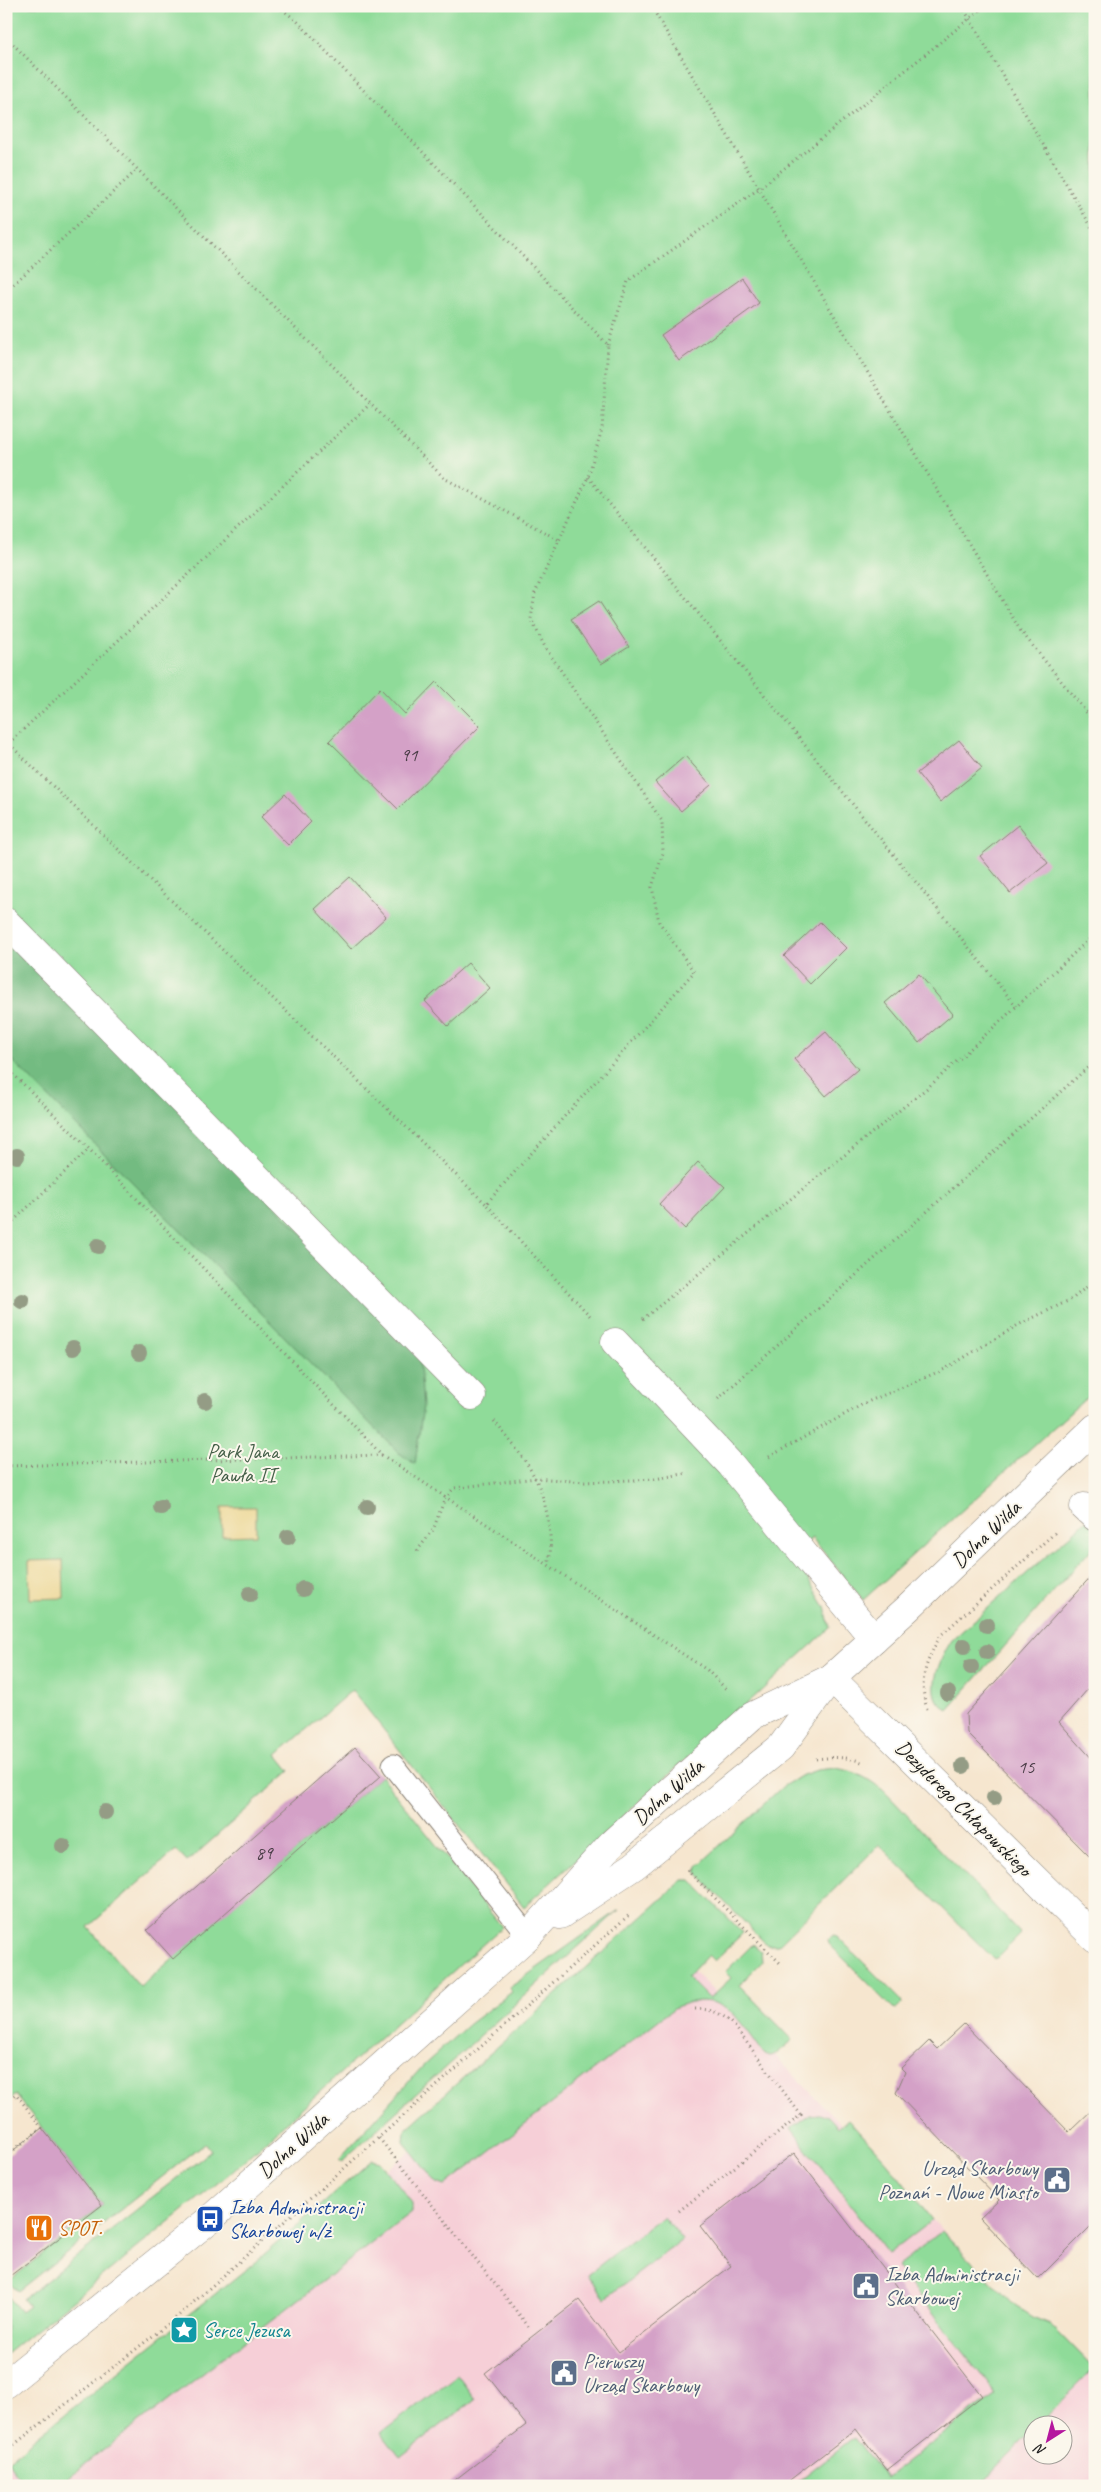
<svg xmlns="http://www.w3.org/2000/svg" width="1101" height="2492" font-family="Caveat,sans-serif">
	<rect width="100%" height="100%" fill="#fbf7ec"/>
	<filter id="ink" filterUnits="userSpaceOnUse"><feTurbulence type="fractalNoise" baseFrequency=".02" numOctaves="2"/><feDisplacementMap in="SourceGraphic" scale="10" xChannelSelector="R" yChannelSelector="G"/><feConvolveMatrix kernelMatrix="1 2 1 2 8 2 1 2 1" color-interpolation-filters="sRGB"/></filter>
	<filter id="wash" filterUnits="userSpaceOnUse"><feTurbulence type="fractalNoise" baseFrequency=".0096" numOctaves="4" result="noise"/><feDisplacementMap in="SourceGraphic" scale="20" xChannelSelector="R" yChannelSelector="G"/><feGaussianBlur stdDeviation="1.12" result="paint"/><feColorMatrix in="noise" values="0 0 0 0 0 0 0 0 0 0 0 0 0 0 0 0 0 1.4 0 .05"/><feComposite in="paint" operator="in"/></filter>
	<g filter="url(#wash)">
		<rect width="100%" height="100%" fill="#f6e6cf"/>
		<!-- built -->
		<path fill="#f6cfd7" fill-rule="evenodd" d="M 672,1948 L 1015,2306 L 1032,2317 L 1050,2324 L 1095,2369 L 1095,2486 L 6,2486 L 6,2466 ZM 1034,2424 L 1064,2424 L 1064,2454 L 1034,2454 Z"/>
		<!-- green -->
		<g fill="#8fdb99" stroke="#567c5a">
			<path d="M 6,6 L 1095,6 L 1095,1390 L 863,1600 L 812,1538 L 793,1555 L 825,1607 L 830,1628 L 524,1907 L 352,1690 L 277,1755 L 290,1771 L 187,1862 L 176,1850 L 88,1927 L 140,1987 L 381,1776 L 502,1927 L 230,2173 L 6,2354 L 6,2294 L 21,2312 L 29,2306 L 23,2299 L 211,2151 L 205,2143 L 18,2291 L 9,2281 L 102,2205 L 16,2095 L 6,2102 Z"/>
			<path d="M 1087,1520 L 1095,1529 L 1095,1545 L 948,1710 C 922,1697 940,1658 952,1640 Z"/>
			<path d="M 835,1768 C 855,1771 868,1778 884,1791 L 1021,1934 L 995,1960 L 879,1845 L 778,1945 L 767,1945 L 697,1874 L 698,1866 L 782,1787 L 800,1776 L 817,1770 Z"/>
			<path d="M 683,1880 L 691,1880 L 743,1933 L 714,1961 L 708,1955 L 687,1977 L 709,1999 L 731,1978 L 725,1972 L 753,1944 L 761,1951 L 762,1962 L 739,1985 L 793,2040 L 774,2056 L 770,2057 L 765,2055 C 740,2021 722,1986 674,2008 L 445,2186 L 437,2183 L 404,2142 L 405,2130 Z"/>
			<path d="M 619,1910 L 342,2161 L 339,2159 L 424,2065 L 469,2024 L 512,1992 L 509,1988 Z"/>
			<path d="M 833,1935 L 837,1936 L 901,2000 L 902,2004 L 897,2009 L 893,2008 L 829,1944 L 828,1940 Z"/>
			<path d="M 819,2114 L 828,2117 L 838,2128 L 848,2119 L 888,2163 L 932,2220 L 888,2254 L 791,2128 L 810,2115 Z"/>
			<path d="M 372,2160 L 380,2162 L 412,2203 L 412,2212 L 57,2486 L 26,2486 L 14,2472 L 8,2460 L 260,2258 Z"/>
			<path d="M 663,2216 L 682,2240 L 606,2298 L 587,2275 Z"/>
			<path d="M 942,2231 L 1015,2306 L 1032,2317 L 1050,2324 L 1094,2369 L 1039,2424 L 1034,2424 L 1033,2430 L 979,2486 L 800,2486 L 797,2482 L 854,2437 L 886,2478 L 996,2394 L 897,2266 Z"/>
			<path d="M 457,2375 L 475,2399 L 400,2457 L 381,2433 Z"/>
		</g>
		<!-- forest -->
		<path fill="#73bb81" stroke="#486c4e" d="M 6,934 L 419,1352 L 423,1406 L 415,1464 L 399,1453 L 6,1054 Z"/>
		<!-- sand -->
		<g fill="#eeda9e" stroke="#857b5d">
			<path d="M 222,1507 L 256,1507 L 256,1535 L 222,1536 Z"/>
			<path d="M 63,1560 L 64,1598 L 30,1599 L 29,1561 Z"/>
		</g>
		<g id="blocks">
			<!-- building -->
			<g fill="#d4a1c7">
				<path d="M 742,278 L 759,303 L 679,361 L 661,335 Z"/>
				<path d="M 599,601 L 629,647 L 601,664 L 571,619 Z"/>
				<path d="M 436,682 L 480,726 L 398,809 L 329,741 L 380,688 L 405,714 Z"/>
				<path d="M 959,740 L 982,768 L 940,802 L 917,773 Z"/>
				<path d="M 685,756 L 711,785 L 681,811 L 655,782 Z"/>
				<path d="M 285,794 L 311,822 L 288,845 L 261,817 Z"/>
				<path d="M 1018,825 L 1048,863 L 1010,893 L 980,856 Z"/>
				<path d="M 350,877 L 386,917 L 351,949 L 315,909 Z"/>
				<path d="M 820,922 L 846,948 L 810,984 L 784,956 Z"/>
				<path d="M 468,963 L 490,988 L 448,1026 L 425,1001 Z"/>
				<path d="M 919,974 L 953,1014 L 919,1043 L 885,1003 Z"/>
				<path d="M 826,1032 L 858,1069 L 826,1096 L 794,1059 Z"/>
				<path d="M 698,1162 L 725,1187 L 685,1229 L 659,1204 Z"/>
				<path d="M 1095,1572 L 1095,1681 L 1059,1722 L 1095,1762 L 1095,1862 L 967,1733 L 966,1714 Z"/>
				<path d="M 355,1747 L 381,1776 L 173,1959 L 147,1930 Z"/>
				<path d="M 964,2024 L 1069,2132 L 1095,2107 L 1095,2222 L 1038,2279 L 980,2218 L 999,2200 L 896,2093 L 905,2072 L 901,2068 L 929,2041 L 937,2049 Z"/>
				<path d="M 42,2128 L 102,2205 L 6,2279 L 6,2156 Z"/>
				<path d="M 794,2153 L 982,2396 L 887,2470 L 856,2429 L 782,2486 L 447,2486 L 526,2425 L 485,2373 L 579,2300 L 619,2352 L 731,2266 L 700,2226 Z"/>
			</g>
		</g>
	</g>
	<g filter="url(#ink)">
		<use href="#blocks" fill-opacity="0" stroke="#898176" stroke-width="1"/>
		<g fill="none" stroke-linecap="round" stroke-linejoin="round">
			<defs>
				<path id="service" d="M 393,1765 L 528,1936"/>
				<path id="pedestrian" d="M 1084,1507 L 1095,1517"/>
				<g id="minor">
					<path d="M 6,922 L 472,1396"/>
					<path d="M 615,1342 L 731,1465 L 874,1639"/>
					<path d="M 831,1678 L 1095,1938"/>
				</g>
				<g id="tertiary">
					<path d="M 560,1915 L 634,1866 L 781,1747 L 831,1678 L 907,1609 L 1095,1428"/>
					<path d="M 6,2384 L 210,2219 L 528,1936 L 612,1843 L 752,1716 L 831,1678"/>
				</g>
			</defs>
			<!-- service casing -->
			<use href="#service" stroke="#898176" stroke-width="23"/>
			<!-- pedestrian casing -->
			<use href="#pedestrian" stroke="#898176" stroke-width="29"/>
			<!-- minor casing -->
			<use href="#minor" stroke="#898176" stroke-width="29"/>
			<!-- tertiary casing -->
			<use href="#tertiary" stroke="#898176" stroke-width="29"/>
			<!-- path -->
			<g stroke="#898176" stroke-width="3" stroke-dasharray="1 4" stroke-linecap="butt">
				<path d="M 278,6 L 297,21 L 608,345 L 602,429 L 588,477 L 535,593 L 531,619 L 545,647 L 662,821 L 663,853 L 652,887 L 659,922 L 694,972 L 486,1204 L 591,1317"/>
				<path d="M 651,6 L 1020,630 L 1095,723"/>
				<path d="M 962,6 L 1095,233"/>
				<path d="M 6,37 L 444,478 L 559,540"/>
				<path d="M 6,291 L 137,170"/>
				<path d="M 608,345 L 628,281 L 760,188 L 985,6"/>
				<path d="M 588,477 L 1016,1006"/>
				<path d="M 6,741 L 486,1204"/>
				<path d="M 9,743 L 370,404"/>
				<path d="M 6,1067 L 89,1149 L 382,1455 L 707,1670 L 727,1690"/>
				<path d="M 6,1228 L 89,1149"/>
				<path d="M 643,1319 L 932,1084 L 1095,934"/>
				<path d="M 718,1399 L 1095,1061"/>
				<path d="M 494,1421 C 508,1438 525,1458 535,1478 C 546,1498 555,1544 548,1565"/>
				<path d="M 769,1457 L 865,1403 L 945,1369 L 1018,1325 L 1072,1299 L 1095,1280"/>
				<path d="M 6,1466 L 382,1455"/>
				<path d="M 417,1551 L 433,1530 L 445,1498 L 454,1488 L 536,1478 L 585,1482 L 655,1479 L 688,1473"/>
				<path d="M 927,1709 C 918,1680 926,1661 941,1635 L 1057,1531"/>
				<path d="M 816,1759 C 833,1757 848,1756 864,1763"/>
				<path d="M 687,1870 L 782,1965"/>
				<path d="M 6,2102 L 16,2094 L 42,2128 L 6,2156"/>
				<path d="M 379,2138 L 529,2327"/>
				<path d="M 679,2211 L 801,2115 L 733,2024 C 720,2012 711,2009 694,2009"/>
				<path d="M 6,2303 L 11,2299"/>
				<path d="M 6,2451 L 177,2317 L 629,1915"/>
			</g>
			<!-- service -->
			<use href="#service" stroke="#fff" stroke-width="21"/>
			<!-- pedestrian -->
			<use href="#pedestrian" stroke="#fff" stroke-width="28"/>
			<!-- minor -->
			<use href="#minor" stroke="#fff" stroke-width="28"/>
			<!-- tertiary -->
			<use href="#tertiary" stroke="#fff" stroke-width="28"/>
		</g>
		<!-- trees -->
		<g fill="#949c85">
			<circle cx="17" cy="1156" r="8"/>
			<circle cx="98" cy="1246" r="8"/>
			<circle cx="22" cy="1301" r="8"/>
			<circle cx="73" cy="1348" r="8"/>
			<circle cx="139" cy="1353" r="8"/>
			<circle cx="205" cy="1401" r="8"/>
			<circle cx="161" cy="1507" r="8"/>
			<circle cx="367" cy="1507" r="8"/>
			<circle cx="288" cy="1537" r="8"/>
			<circle cx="303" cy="1589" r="8"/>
			<circle cx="250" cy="1594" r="8"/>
			<circle cx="987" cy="1625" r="8"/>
			<circle cx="964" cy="1646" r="8"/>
			<circle cx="987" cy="1652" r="8"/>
			<circle cx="971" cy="1667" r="8"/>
			<circle cx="948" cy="1693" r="8"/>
			<circle cx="963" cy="1766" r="8"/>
			<circle cx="994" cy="1798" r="8"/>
			<circle cx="105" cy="1812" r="8"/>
			<circle cx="63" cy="1846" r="8"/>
		</g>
	</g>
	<!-- icons -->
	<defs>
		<symbol id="civic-square" viewBox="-11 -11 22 22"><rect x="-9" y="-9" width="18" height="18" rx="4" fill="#5c6f8a" stroke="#fbf7ec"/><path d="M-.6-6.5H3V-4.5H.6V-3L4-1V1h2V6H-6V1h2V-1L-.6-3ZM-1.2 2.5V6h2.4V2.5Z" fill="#fff"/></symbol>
		<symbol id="bus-square" viewBox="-11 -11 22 22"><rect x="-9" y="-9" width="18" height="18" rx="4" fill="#1a4fb4" stroke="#fbf7ec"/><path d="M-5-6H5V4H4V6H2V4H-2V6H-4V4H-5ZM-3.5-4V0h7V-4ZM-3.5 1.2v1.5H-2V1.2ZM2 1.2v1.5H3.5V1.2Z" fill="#fff"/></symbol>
		<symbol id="restaurant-square" viewBox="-11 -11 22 22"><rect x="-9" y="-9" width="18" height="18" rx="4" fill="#e8710a" stroke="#fbf7ec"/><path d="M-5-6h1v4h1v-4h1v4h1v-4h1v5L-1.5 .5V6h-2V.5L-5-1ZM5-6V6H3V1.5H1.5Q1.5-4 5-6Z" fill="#fff"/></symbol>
		<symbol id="sight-square" viewBox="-11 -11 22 22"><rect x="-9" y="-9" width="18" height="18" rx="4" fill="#0f9aa8" stroke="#fbf7ec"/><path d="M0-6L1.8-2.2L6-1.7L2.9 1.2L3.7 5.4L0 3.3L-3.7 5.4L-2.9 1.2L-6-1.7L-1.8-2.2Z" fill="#fff"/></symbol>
	</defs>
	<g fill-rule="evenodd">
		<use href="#civic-square" x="1041" y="2164" width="32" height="32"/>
		<use href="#bus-square" x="194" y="2203" width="32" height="32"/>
		<use href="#restaurant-square" x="23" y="2212" width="32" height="32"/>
		<use href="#civic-square" x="850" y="2270" width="32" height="32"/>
		<use href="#sight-square" x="168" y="2314" width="32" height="32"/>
		<use href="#civic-square" x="548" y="2357" width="32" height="32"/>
	</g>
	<g text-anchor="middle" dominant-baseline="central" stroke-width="4" stroke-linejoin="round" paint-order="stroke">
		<!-- number labels -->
		<g font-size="19" fill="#4a3d47">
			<text x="409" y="755">91</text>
			<text x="1026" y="1767">15</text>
			<text x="264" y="1853">89</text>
		</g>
		<!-- park labels -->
		<g font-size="21" fill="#445f48" stroke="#fbf7ec">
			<text x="243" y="1451">Park Jana<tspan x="243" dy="24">Pawła II</tspan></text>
		</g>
		<!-- street labels -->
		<g font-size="21" fill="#1c1c1c" stroke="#fbf7ec">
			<text transform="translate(986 1534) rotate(-44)">Dolna Wilda</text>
			<text transform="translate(668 1792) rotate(-42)">Dolna Wilda</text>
			<text transform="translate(964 1808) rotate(45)">Dezyderego Chłapowskiego</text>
			<text transform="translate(293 2145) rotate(-42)">Dolna Wilda</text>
		</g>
		<!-- service labels -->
		<g font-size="21" fill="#4e5e75" stroke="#fbf7ec" text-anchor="start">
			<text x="1038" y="2168" text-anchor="end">Urząd Skarbowy<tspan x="1038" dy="24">Poznań - Nowe Miasto</tspan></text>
			<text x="885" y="2274">Izba Administracji<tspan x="885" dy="24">Skarbowej</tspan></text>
			<text x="583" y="2361">Pierwszy<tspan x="583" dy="24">Urząd Skarbowy</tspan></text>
		</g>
		<!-- transit labels -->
		<g font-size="21" fill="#164399" stroke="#fbf7ec" text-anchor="start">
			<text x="229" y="2207">Izba Administracji<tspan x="229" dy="24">Skarbowej n/ż</tspan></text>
		</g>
		<!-- food labels -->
		<g font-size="21" fill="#c56008" stroke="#fbf7ec" text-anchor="start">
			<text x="58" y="2228">SPOT.</text>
		</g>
		<!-- culture labels -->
		<g font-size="21" fill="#0d838f" stroke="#fbf7ec" text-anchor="start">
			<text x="203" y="2330">Serce Jezusa</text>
		</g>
	</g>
	<!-- margin -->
	<rect width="1101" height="2492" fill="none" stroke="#fbf7ec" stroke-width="25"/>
	<!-- north arrow -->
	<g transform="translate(1048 2440) rotate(216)"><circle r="24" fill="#fbf7ec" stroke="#a29f99"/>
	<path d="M0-4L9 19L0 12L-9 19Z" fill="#b5179e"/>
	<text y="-8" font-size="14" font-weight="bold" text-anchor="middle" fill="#1c1c1c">N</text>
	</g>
</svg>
